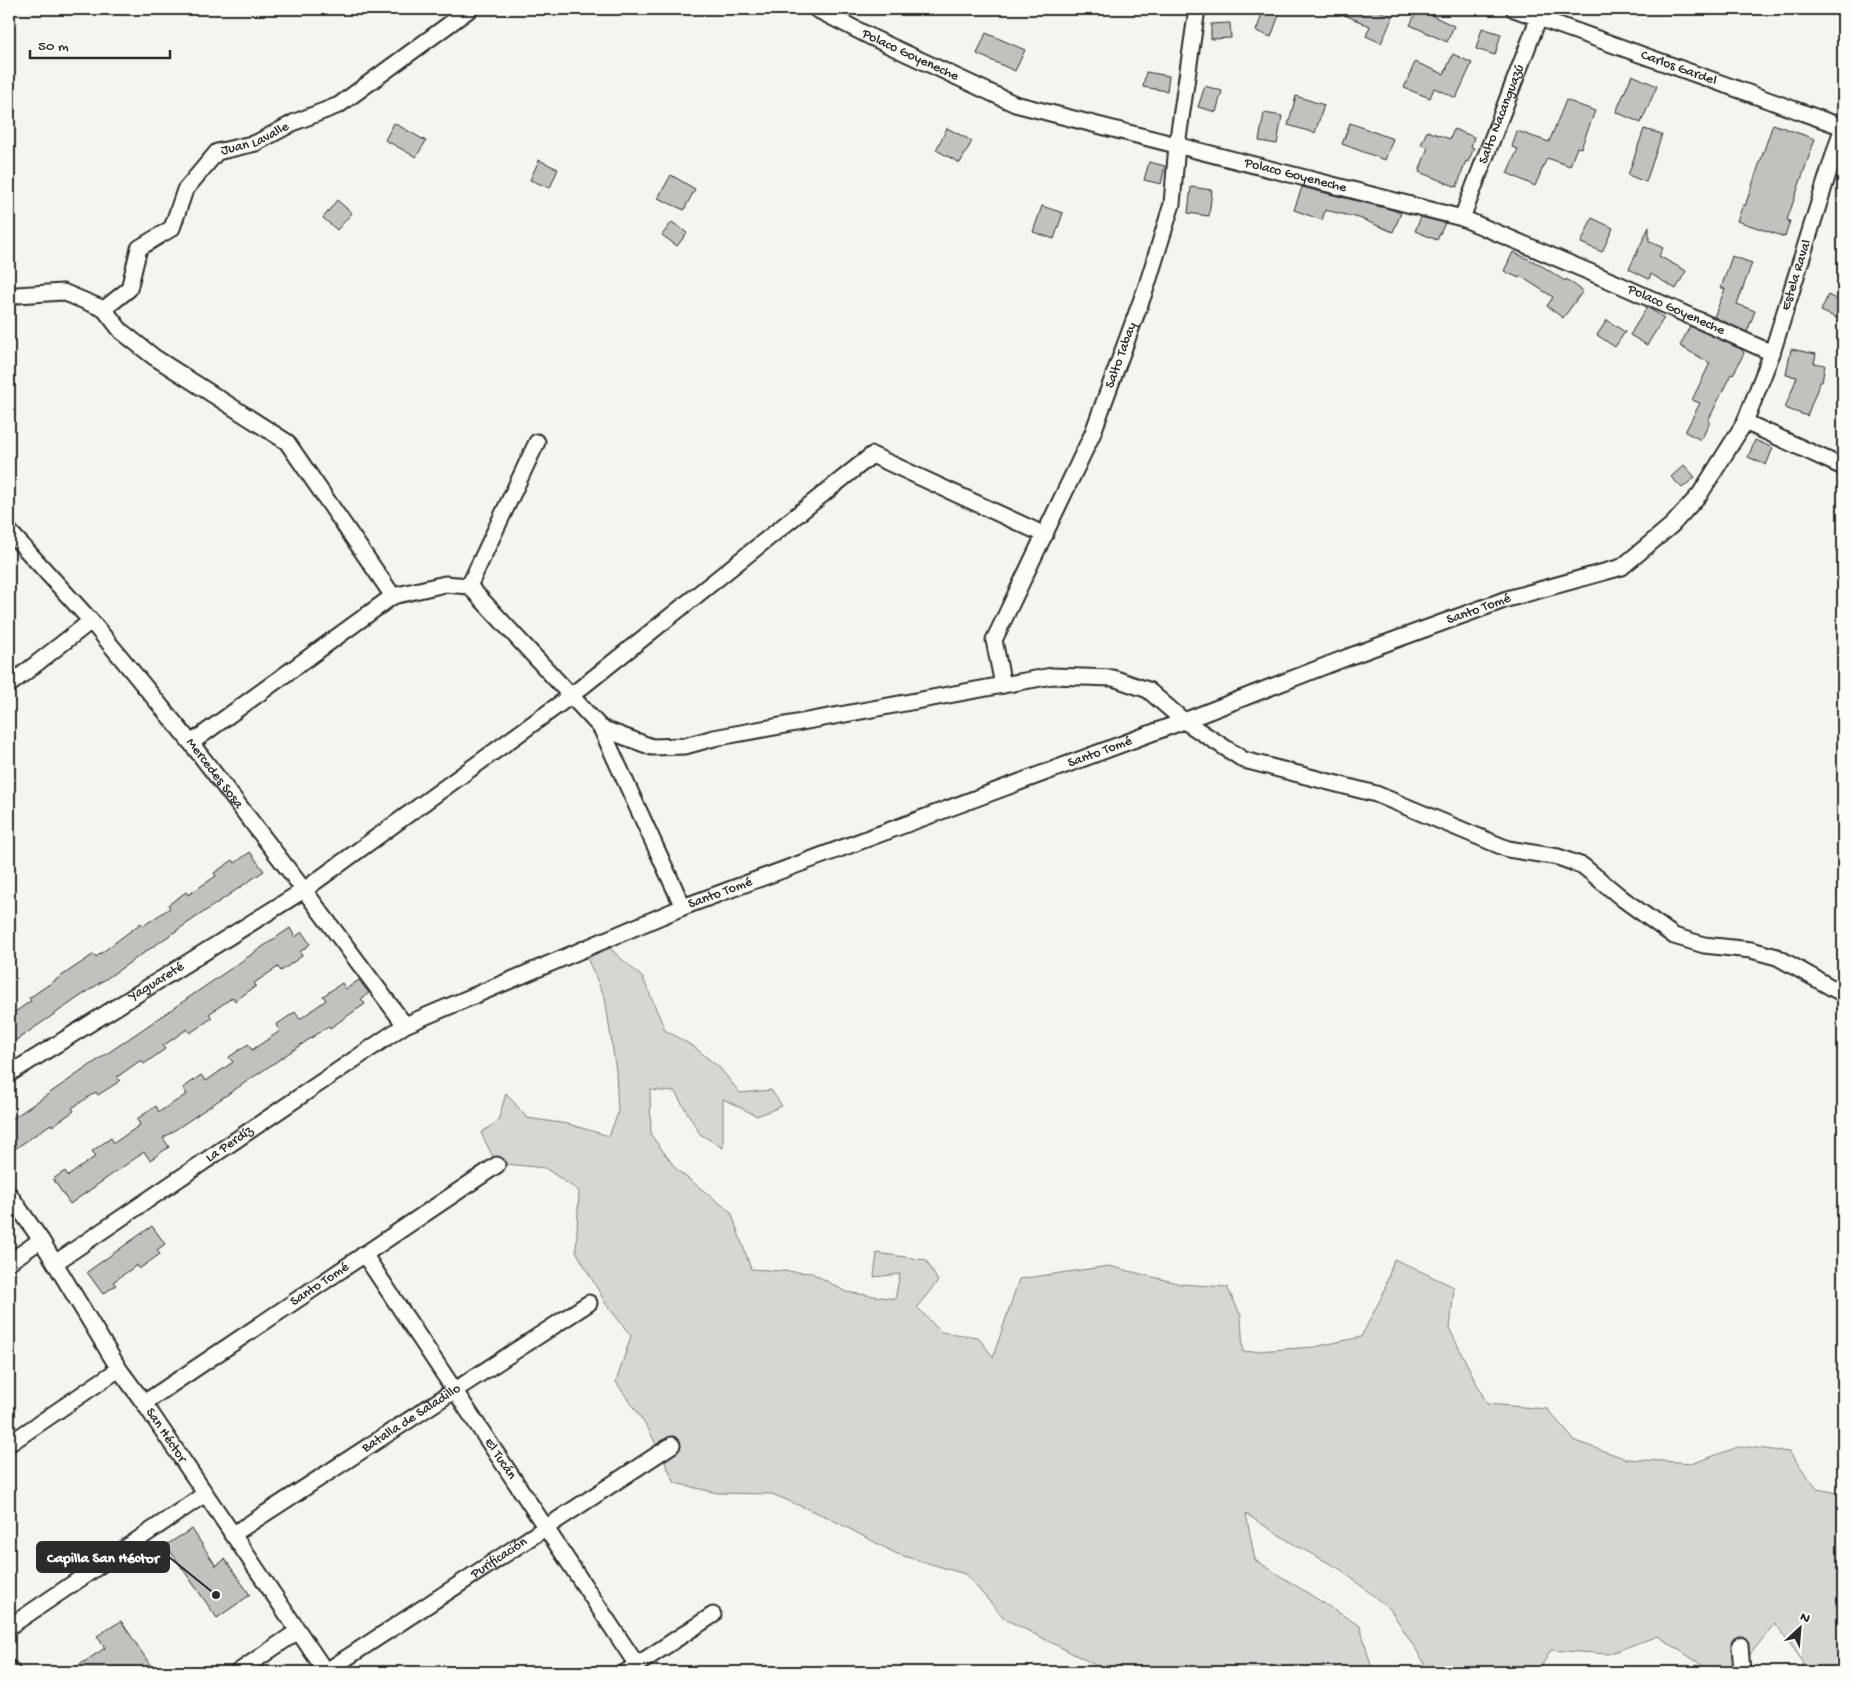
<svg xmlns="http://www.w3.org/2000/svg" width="1852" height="1681" font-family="'Gochi Hand',sans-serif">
	<rect width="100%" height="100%" fill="#f5f4ef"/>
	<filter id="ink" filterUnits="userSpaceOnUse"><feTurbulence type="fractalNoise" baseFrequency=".02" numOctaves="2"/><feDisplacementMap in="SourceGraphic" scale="10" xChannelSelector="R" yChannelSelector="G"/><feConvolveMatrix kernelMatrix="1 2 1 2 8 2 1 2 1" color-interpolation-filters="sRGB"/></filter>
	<g filter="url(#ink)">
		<!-- green -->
		<path fill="#d7d6d2" stroke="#81807e" d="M 604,943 L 643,978 L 665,1030 L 694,1047 L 720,1068 L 740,1093 L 771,1090 L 782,1106 L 757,1116 L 723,1099 L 723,1148 L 700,1134 L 675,1092 L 650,1090 L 651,1135 L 677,1170 L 731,1212 L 751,1269 L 812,1273 L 846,1292 L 895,1299 L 900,1274 L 874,1277 L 877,1253 L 926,1260 L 938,1281 L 917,1307 L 941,1332 L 978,1337 L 993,1357 L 1019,1279 L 1109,1266 L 1181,1284 L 1227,1287 L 1241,1316 L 1243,1352 L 1314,1347 L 1361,1337 L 1383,1294 L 1394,1259 L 1454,1287 L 1450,1330 L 1487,1404 L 1547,1409 L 1575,1441 L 1627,1459 L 1694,1463 L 1741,1446 L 1789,1452 L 1817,1489 L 1843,1494 L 1843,1672 L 1799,1672 L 1804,1663 L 1775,1623 L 1738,1670 L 1711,1671 L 1658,1636 L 1608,1654 L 1551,1650 L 1538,1672 L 1423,1672 L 1424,1662 L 1390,1609 L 1340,1569 L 1295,1545 L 1246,1514 L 1255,1560 L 1360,1626 L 1373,1672 L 1104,1672 L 1103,1669 L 1005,1619 L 965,1574 L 897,1554 L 827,1517 L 772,1494 L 717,1493 L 675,1483 L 649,1430 L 616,1382 L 631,1336 L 606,1304 L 576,1251 L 579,1191 L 545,1168 L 496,1163 L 481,1133 L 498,1121 L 506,1093 L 527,1118 L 568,1124 L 609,1136 L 618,1113 L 616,1071 L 605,998 L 588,960 Z"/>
		<!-- building -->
		<g fill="#c2c1be" stroke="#2b2b2b">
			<path d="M 1264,9 L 1270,9 L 1280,12 L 1271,37 L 1256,31 Z"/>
			<path d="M 1331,9 L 1375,9 L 1393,17 L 1381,43 L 1366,36 L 1370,26 Z"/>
			<path d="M 1418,9 L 1454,26 L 1447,42 L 1410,25 Z"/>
			<path d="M 1230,23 L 1231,38 L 1211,39 L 1211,24 Z"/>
			<path d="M 1482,28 L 1501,34 L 1495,55 L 1476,49 Z"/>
			<path d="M 986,33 L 1025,50 L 1015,71 L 977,54 Z"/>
			<path d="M 1453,54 L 1472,63 L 1456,98 L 1434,88 L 1430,98 L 1404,88 L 1415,62 L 1444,74 Z"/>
			<path d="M 1146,72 L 1169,76 L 1167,91 L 1143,87 Z"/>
			<path d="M 1632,75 L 1657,86 L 1641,123 L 1616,112 Z"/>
			<path d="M 1205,86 L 1222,91 L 1216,112 L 1198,107 Z"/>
			<path d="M 1296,96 L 1324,105 L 1315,133 L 1288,125 Z"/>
			<path d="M 1566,100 L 1595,111 L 1581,148 L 1577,147 L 1570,166 L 1547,158 L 1535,186 L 1507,173 L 1518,149 L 1512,147 L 1517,131 L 1549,142 Z"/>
			<path d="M 1264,113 L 1282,116 L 1277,144 L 1259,141 Z"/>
			<path d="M 394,123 L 426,141 L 416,157 L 385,140 Z"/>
			<path d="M 1350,123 L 1393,139 L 1385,160 L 1342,144 Z"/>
			<path d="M 1773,124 L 1815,139 L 1787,220 L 1790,221 L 1785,237 L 1737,221 L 1743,205 L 1745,206 Z"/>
			<path d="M 947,128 L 972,141 L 960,163 L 936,150 Z"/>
			<path d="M 1454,129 L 1474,137 L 1471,147 L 1474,148 L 1468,162 L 1466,161 L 1457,187 L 1419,172 L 1428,147 L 1421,145 L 1427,131 L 1450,139 Z"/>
			<path d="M 1644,129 L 1662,134 L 1646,182 L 1628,175 Z"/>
			<path d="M 539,160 L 558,169 L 550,188 L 530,180 Z"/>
			<path d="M 1149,162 L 1165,166 L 1161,184 L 1144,180 Z"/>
			<path d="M 671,175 L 695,189 L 684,210 L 658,198 Z"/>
			<path d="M 1191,187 L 1212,190 L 1209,216 L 1188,213 Z"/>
			<path d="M 1302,187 L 1393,210 L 1401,213 L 1393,232 L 1359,218 L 1325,210 L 1322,220 L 1294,210 Z"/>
			<path d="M 337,200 L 352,213 L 337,230 L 323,218 Z"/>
			<path d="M 1042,206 L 1063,213 L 1054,239 L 1033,232 Z"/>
			<path d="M 1421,217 L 1445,223 L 1437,240 L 1415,231 Z"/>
			<path d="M 1592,218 L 1613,228 L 1602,252 L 1581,243 Z"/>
			<path d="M 672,222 L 687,233 L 677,246 L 662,235 Z"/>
			<path d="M 1649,227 L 1649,241 L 1663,248 L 1659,256 L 1686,271 L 1676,289 L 1651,274 L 1649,279 L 1629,269 Z"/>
			<path d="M 1513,252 L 1539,264 L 1565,281 L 1566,279 L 1583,291 L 1563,318 L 1547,306 L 1553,297 L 1520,276 L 1519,278 L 1504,271 Z"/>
			<path d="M 1732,256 L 1752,263 L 1737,304 L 1755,311 L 1747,332 L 1714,317 L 1725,289 L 1721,288 Z"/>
			<path d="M 1828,295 L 1843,303 L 1843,321 L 1821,311 Z"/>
			<path d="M 1647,307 L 1664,318 L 1647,345 L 1630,335 Z"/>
			<path d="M 1607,320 L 1625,332 L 1615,347 L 1597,335 Z"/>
			<path d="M 1690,326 L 1741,349 L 1744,353 L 1733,375 L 1731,374 L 1708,421 L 1710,422 L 1701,440 L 1685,432 L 1700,403 L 1692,400 L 1710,363 L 1680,346 Z"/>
			<path d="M 1791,349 L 1816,354 L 1814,363 L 1825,365 L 1822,382 L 1820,382 L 1807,416 L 1785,408 L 1797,377 L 1786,375 Z"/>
			<path d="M 1755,440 L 1773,448 L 1766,465 L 1748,457 Z"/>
			<path d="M 1684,465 L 1695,477 L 1682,488 L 1671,477 Z"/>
			<path d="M 250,852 L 264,871 L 9,1045 L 9,1016 L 31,1001 L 29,998 L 94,954 L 96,957 L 141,923 L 143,926 L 170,908 L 168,905 L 186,892 L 188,895 L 216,876 L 214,873 L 233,860 L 235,863 Z"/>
			<path d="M 290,928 L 295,937 L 302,932 L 310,944 L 300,952 L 302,956 L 281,971 L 278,967 L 254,983 L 256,986 L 235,1001 L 233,997 L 209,1014 L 212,1018 L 190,1033 L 187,1029 L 163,1046 L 165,1049 L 144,1064 L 141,1060 L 117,1077 L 120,1081 L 98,1095 L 96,1092 L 72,1108 L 74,1111 L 52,1126 L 51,1124 L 9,1153 L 9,1121 Z"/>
			<path d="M 359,980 L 369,993 L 361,999 L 365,1004 L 330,1028 L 329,1026 L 163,1138 L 169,1147 L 150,1160 L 144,1152 L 70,1204 L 53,1179 L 65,1171 L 68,1176 L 96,1156 L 92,1151 L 111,1138 L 114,1143 L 140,1125 L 137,1119 L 156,1106 L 159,1112 L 187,1094 L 183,1088 L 201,1075 L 206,1081 L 233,1062 L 229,1057 L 248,1044 L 252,1050 L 280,1031 L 276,1025 L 295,1012 L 300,1019 L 326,1000 L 323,996 L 342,983 L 346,989 Z"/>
			<path d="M 152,1226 L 165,1244 L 157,1250 L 160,1254 L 139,1269 L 137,1265 L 113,1282 L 116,1285 L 103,1294 L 87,1272 Z"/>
			<path d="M 192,1529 L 216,1566 L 225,1559 L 250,1595 L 217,1618 L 166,1545 Z"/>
			<path d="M 121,1621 L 155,1672 L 122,1672 L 118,1667 L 109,1672 L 69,1672 L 105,1648 L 97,1636 Z"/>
		</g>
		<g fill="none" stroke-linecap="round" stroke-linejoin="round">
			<defs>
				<g id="street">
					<path id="s1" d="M 816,9 L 873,38 L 1015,104 L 1462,218 L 1618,284 L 1772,353"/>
					<path id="s2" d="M 1514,9 L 1843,127"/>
					<path id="s3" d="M 1462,218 L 1542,9"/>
					<path id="s4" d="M 9,298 L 17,295 L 63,292 L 104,309 L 129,289 L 139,248 L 172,228 L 185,190 L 217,152 L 256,143 L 295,122 L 339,105 L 470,9"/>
					<path d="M 104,309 L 121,331 L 154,357 L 287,442 L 393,596"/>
					<path d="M 1745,422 L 1843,467"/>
					<path id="s5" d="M 9,531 L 91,621 L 191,743 L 304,890 L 405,1025"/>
					<path d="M 469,586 L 537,442"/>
					<path d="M 9,685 L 91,621"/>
					<path id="s6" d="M 1003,685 L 994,640 L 1092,435 L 1147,285 L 1172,204 L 1177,145 L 1197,9"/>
					<path d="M 601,728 L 683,907"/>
					<path d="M 191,743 L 393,596 L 445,584 L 469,586 L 601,728 L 652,747 L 685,746 L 714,738 L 1052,676 L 1113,678 L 1148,690 L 1184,721 L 1244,760 L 1376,794 L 1508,849 L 1558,857 L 1583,866 L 1623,899 L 1674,936 L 1704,945 L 1751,950 L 1777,957 L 1843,994"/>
					<path id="s7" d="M 9,1074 L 304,890 L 572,695 L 872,455 L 1045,535"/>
					<path id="s8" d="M 9,1194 L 41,1240 L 119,1369 L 144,1403 L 326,1672"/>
					<path id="s9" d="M 364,1254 L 637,1665"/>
					<path d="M 9,1262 L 41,1240"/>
					<path id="s10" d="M 55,1263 L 405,1025 L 683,907 L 1184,721 L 1348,657 L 1507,599 L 1622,567 L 1672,525 L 1700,494 L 1745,422 L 1772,353 L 1843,126"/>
					<path id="s11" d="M 144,1403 L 497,1165"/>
					<path d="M 9,1444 L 119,1369"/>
					<path id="s12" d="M 232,1535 L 589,1303"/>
					<path d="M 9,1627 L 205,1494"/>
					<path d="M 1740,1645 L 1742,1672"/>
					<path d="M 9,1668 L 12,1672"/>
					<path d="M 238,1672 L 298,1631"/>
					<path id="s13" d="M 325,1672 L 672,1445"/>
					<path d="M 626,1672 L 713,1615"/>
				</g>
			</defs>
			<!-- street casing -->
			<use href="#street" stroke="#2b2b2b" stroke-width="19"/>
			<!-- street -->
			<use href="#street" stroke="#fdfcf7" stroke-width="15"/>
		</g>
	</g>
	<g text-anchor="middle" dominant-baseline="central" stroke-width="4" stroke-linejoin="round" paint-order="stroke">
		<!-- street labels -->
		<g font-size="14" fill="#2b2b2b" stroke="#fdfcf7">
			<text stroke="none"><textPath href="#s1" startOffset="105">Polaco Goyeneche</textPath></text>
			<text stroke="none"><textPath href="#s2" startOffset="175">Carlos Gardel</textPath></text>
			<text stroke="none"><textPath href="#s3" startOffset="111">Salto Ñacanguazú</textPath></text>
			<text stroke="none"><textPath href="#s4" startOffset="342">Juan Lavalle</textPath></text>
			<text stroke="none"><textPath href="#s1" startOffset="510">Polaco Goyeneche</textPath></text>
			<text stroke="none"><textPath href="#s10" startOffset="2072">Estela Raval</textPath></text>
			<text stroke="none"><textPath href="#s1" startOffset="915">Polaco Goyeneche</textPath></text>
			<text stroke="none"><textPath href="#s6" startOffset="358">Salto Tabay</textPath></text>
			<text stroke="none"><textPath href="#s10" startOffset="1575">Santo Tomé</textPath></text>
			<text stroke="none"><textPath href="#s10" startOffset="1170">Santo Tomé</textPath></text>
			<text stroke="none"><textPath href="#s5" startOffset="318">Mercedes Sosa</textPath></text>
			<text stroke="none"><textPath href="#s10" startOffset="765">Santo Tomé</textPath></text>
			<text stroke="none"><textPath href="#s7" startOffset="174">Yaguareté</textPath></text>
			<text stroke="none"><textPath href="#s10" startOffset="211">La Perdíz</textPath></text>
			<text stroke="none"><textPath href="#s11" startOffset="212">Santo Tomé</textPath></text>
			<text stroke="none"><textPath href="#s12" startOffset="214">Batalla de Saladillo</textPath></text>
			<text stroke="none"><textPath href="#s8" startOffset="288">San Héctor</textPath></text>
			<text stroke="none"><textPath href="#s9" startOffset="246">El Tucán</textPath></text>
			<text stroke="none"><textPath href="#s13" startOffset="208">Purificación</textPath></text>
		</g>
	</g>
	<!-- callouts -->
	<path fill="none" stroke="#2b2b2b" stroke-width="2" d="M216 1595L169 1557"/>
	<circle fill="#2b2b2b" stroke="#fdfcf7" stroke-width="2" cx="216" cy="1595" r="5"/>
	<rect fill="#2b2b2b" stroke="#2b2b2b" stroke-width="2" x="37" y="1542" width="132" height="30" rx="5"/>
	<g font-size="15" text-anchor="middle" font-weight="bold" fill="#fff">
		<text x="103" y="1562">Capilla San Héctor</text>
	</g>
	<!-- margin -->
	<rect width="1852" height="1681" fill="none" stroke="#fdfcf7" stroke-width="30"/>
	<rect x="15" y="15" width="1822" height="1651" fill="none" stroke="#2b2b2b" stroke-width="2" filter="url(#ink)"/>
	<!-- north arrow -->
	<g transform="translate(1800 1628) rotate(26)" stroke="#fdfcf7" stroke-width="4" paint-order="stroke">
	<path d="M0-4L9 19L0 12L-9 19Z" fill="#2b2b2b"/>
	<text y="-8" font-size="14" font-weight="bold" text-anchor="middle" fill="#2b2b2b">N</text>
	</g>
	<!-- scale -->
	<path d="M30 50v8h140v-8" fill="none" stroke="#2b2b2b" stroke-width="2.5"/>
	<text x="38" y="50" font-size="15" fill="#2b2b2b" stroke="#fdfcf7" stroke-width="4" paint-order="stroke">50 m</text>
</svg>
